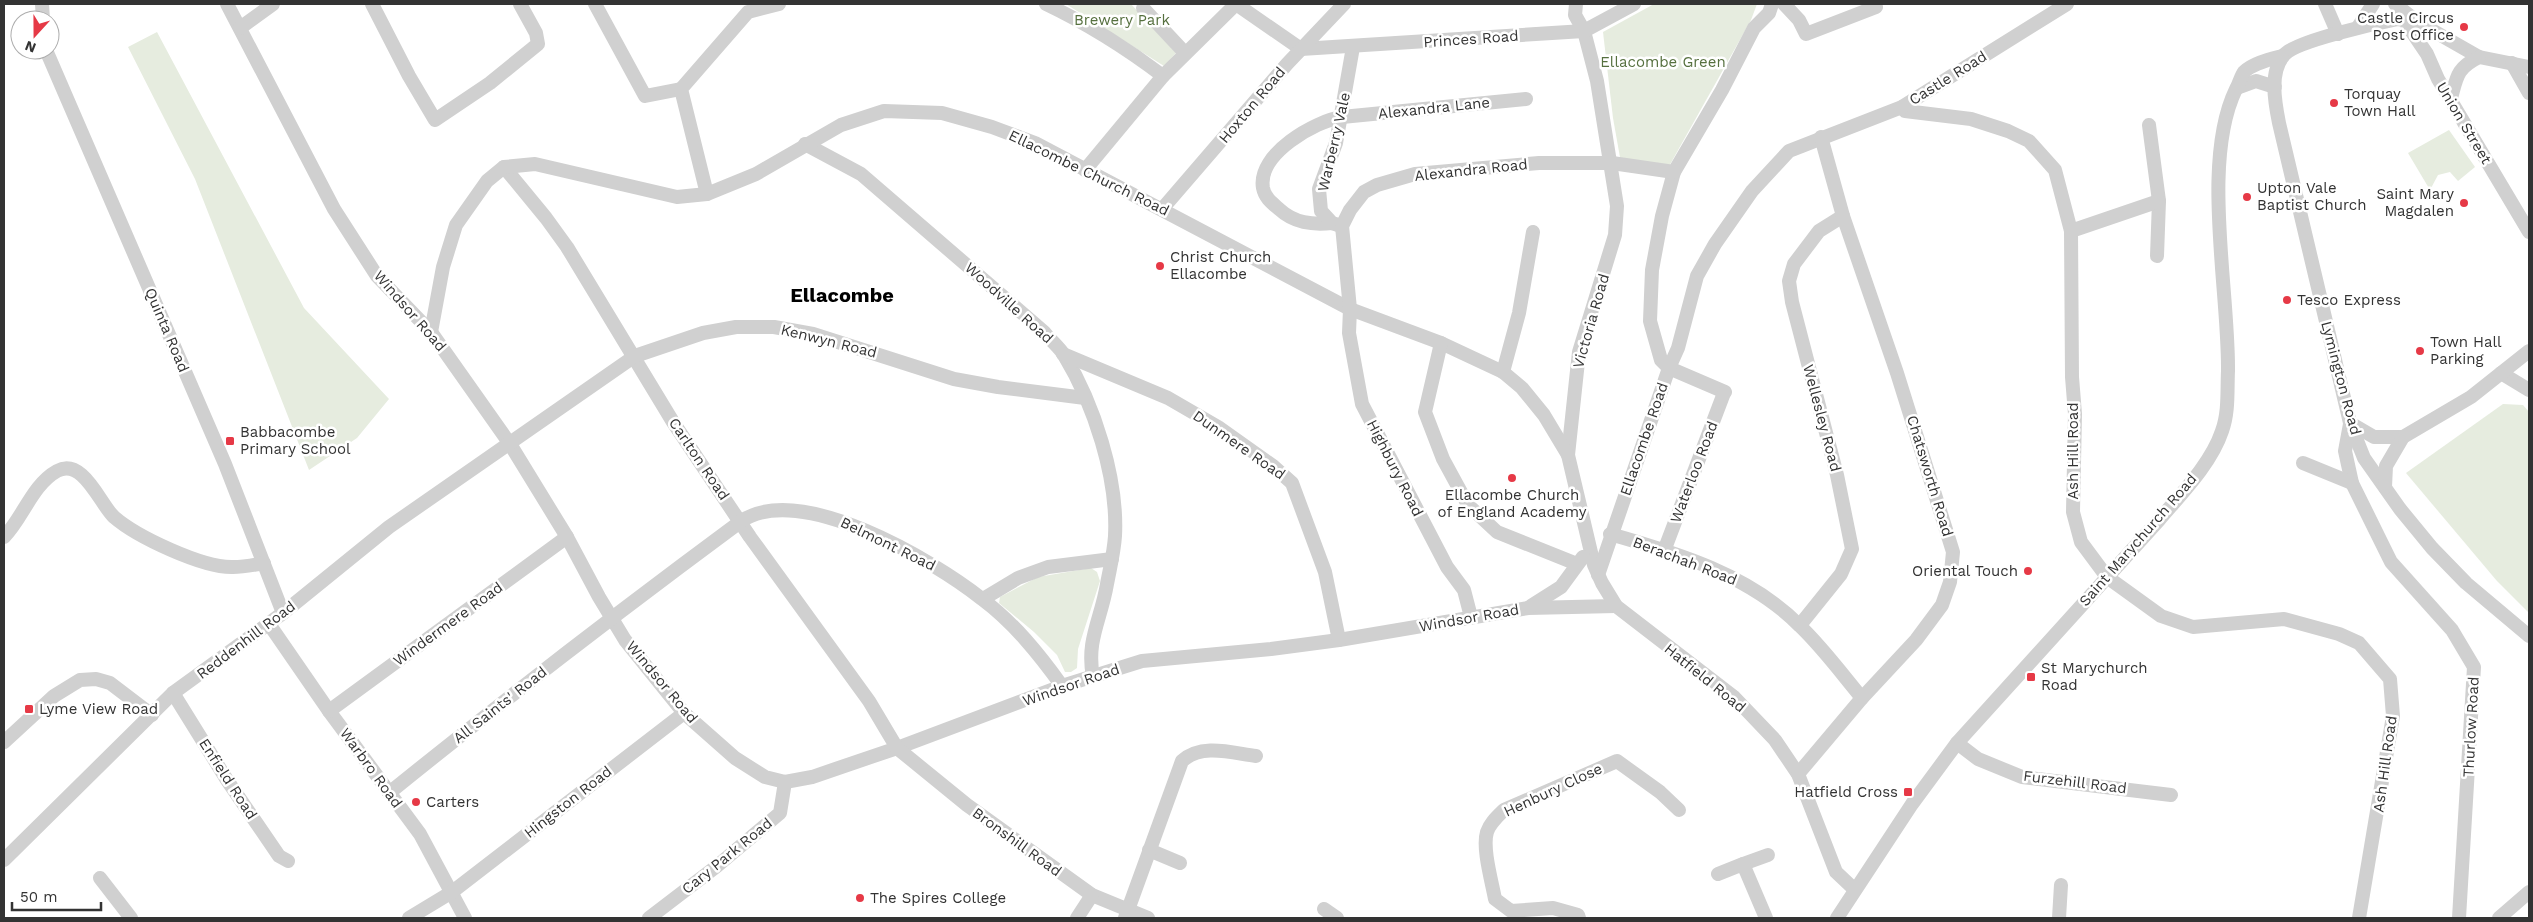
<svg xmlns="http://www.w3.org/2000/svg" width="2533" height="922" font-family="'Work Sans',sans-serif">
	<rect width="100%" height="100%" fill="#fff"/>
	<!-- green -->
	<g fill="#e6ecdf">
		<path d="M 1066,4 L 1131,4 L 1176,53 L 1164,66 Z"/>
		<path d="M 1654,4 L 1757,4 L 1751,20 L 1668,168 L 1621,163 L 1613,118 L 1603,32 Z"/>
		<path d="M 157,32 L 304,308 L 389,399 L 357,438 L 309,470 L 195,179 L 128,47 Z"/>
		<path d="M 2449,130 L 2475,167 L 2458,181 L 2450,172 L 2438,175 L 2430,190 L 2408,153 Z"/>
		<path d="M 2503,404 L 2523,405 L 2529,412 L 2529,613 L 2497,581 L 2406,473 Z"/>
		<path d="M 1091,568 L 1097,572 L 1100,581 L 1078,649 L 1077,668 L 1071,672 L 1065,672 L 1057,655 L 1034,632 L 999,603 L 1000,597 L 1038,577 Z"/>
	</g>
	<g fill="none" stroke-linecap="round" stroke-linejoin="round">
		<!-- minor -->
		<g stroke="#d0d0d0" stroke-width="14">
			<path d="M 42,4 L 43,20"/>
			<path d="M 227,4 L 334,209 L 377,276 L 431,332 L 510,444 L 567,537 L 599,597 L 625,640 L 684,713 L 735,758 L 765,777 L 785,782 L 812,777 L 897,748 L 1062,686 L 1142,661 L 1271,649 L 1339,640 L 1528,608 L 1616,606"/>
			<path d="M 372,4 L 409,76 L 435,120 L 490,83 L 538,44 L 536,33 L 520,4"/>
			<path d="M 595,4 L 645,96 L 681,89"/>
			<path d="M 1046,4 C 1088,24 1126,48 1163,76 L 1085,170"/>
			<path d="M 1236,4 L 1301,49"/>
			<path d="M 1576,4 L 1575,15 L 1584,31 L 1597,81 L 1617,206 L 1615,235 L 1579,352 L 1568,455 L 1594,565 L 1602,583 L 1616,606 L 1734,697 L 1775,740 L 1798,774 L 1836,872 L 1854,889"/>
			<path d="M 1784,4 L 1799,20 L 1806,34 L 1876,7"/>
			<path d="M 2325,4 L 2338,34"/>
			<path d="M 2395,4 L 2415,20"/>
			<path d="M 1143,8 L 1185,53"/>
			<path d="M 2404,20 L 2416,21 L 2479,57 L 2529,67"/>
			<path d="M 2358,27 L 2373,4"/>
			<path d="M 240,28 L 273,4"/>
			<path d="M 1301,49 L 1584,31 L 1634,4"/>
			<path d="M 46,50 L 225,464 L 283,613"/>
			<path d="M 2512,63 L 2529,93"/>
			<path d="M 1163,76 L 1236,4"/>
			<path d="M 2237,88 L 2256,81 L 2275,87"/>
			<path d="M 2451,98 C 2457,76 2457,68 2479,57"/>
			<path d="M 1902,107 L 1905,111 L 1971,119 L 2008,131 L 2029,141 L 2055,170 L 2071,231 L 2072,377 L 2075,414 L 2073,512 L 2081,542 L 2107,577 L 2161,616 L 2193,627 L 2284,619 L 2339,634 L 2359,643 L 2390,679 L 2393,716 L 2359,918"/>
			<path d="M 2149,125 L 2159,201 L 2157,256"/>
			<path d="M 805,144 L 861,174 L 1044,332 C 1050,340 1059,347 1064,355 C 1094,404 1118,478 1115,536 C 1114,552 1110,568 1107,584 C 1101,620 1086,640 1093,677"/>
			<path d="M 504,167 L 546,218 L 567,247 L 673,422 L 750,537 L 869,701 L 897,748 L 967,805 L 1092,895 L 1148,918"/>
			<path d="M 707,194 L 681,89 L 748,12 L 779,4"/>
			<path d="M 1163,208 L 1287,64 L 1344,4"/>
			<path d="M 1332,223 C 1312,225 1294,223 1279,209 C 1272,203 1265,198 1263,188 C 1257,154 1315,121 1342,117 L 1526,99"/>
			<path d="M 1338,225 L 1332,223 L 1321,211 L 1319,189 L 1336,143 L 1353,47"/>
			<path d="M 2071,231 L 2159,201"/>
			<path d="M 2529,232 L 2438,79 L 2427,54 L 2404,20 L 2398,19 C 2378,23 2295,41 2284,55 C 2269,72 2275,103 2279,123 L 2350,423 L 2364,458 L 2400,509 L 2432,548 L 2466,583 L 2529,636"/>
			<path d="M 431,332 L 443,267 L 456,225 L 487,181 L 504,167 L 535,164 L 677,197 L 707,194 L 756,174 L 841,125 L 884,111 L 942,113 L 992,127 L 1035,143 L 1350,309 L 1441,343 L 1503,372 L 1522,388 L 1544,415 L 1568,455"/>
			<path d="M 1441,343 L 1425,412 L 1443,459 L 1468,505 L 1497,532 L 1577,564"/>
			<path d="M 1063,354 L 1168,398 L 1218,427 L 1273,466 L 1292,483 L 1325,572 L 1339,640"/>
			<path d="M 1503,372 L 1519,313 L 1533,232"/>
			<path d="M 2501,373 L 2529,390"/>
			<path d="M 1725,392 L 1669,368 L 1661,360 L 1650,321 L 1652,270 L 1662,216 L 1674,172 L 1722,90 L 1754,28 L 1769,13 L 1772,4"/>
			<path d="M 2350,423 L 2374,437 L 2403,437"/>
			<path d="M 2350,424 L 2345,451 L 2352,483 L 2391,562 L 2452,630 L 2474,667 L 2459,918"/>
			<path d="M 2303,463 L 2352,483"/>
			<path d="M 2385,487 L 2386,466 L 2403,437 L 2471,397 L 2529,351"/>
			<path d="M 1610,534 C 1677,553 1750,575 1800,626 C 1823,648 1842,674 1862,698"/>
			<path d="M 4,537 C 23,518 32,485 57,471 C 83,457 100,504 114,517 C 137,537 203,568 233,567 C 243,567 254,565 264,563"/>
			<path d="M 1664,551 L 1724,393"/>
			<path d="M 1598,575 L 1669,368 L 1678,348 L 1697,276 L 1715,244 L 1752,191 L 1789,151 L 1902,107 L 2067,4"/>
			<path d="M 983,599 L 1018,578 L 1048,567 L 1112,559"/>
			<path d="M 1531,606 L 1561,587 L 1583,557"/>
			<path d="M 1471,617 L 1464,590 L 1447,567 L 1362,404 L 1349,333 L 1350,309 L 1342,226 L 1350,210 L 1364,192 L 1377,185 L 1415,174 L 1539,163 L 1612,163 L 1674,172"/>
			<path d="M 269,624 L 329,711 L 420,834 L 465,918"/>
			<path d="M 1800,625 L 1841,574 L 1852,549 L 1837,475 L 1792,302 L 1789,281 L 1794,264 L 1819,231 L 1843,216"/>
			<path d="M 173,693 L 227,780 L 279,856 L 288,861"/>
			<path d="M 329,711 L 567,537"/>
			<path d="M 4,742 L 54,696 L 80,680 L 96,679 L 110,683 L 152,715"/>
			<path d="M 1957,743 L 1978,759 L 2022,777 L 2171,795"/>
			<path d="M 1798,774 L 1862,698 L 1916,640 L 1942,605 L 1950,582 L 1953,552 L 1897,373 L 1843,216 L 1821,137"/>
			<path d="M 389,793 C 504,700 621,610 740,522 C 799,480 934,561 982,599 C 1014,623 1039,654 1062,686"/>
			<path d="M 1149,850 L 1180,863"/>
			<path d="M 4,860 L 173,693 L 283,613 L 389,527 L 635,356 L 703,333 L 736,327 L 774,327 L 813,334 L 954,379 L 998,387 L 1085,398"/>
			<path d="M 1743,864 L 1768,855"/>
			<path d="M 1718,874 L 1743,864 L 1766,918"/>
			<path d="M 100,878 L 131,918"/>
			<path d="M 1324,909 L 1337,918"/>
			<path d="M 409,918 L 452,892 L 684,713"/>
			<path d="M 649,918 L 717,866 L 780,813 L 785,782"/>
			<path d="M 1077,918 L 1092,895"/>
			<path d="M 1125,918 L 1182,761 C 1202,743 1232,753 1256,756"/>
			<path d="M 1579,918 L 1578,915 L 1553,908 L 1511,911 L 1495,899 C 1492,882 1482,848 1487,832 C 1490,823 1497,817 1504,810 L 1617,761 L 1660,792 L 1679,810"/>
			<path d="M 1837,918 L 1912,804 L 1957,743 L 2159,520 C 2181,494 2211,464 2222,431 C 2229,412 2227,391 2228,371 C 2229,290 2201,161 2236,89 C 2239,84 2241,76 2244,72 C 2253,63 2271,59 2282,56"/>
			<path d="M 2059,918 L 2061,885"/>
			<path d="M 2499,918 L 2529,892"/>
		</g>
	</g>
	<!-- markers -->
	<g fill="#e63946" stroke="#fff" stroke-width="2">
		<circle cx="2464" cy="27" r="5"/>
		<circle cx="2334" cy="103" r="5"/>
		<circle cx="2247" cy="197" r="5"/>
		<circle cx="2464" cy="203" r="5"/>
		<circle cx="1160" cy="266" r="5"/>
		<circle cx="2287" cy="300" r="5"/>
		<circle cx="2420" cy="351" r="5"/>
		<rect x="225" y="436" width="10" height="10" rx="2.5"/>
		<circle cx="1512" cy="478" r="5"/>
		<circle cx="2028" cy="571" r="5"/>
		<rect x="2026" y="672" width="10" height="10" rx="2.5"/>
		<rect x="24" y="704" width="10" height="10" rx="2.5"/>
		<rect x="1903" y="787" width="10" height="10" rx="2.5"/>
		<circle cx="416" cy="802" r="5"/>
		<circle cx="860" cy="898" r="5"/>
	</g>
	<g text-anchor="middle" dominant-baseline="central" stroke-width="5" stroke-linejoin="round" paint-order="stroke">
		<!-- poi labels -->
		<g font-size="15" fill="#333" stroke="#fff" text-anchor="start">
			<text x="2454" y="18" text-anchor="end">Castle Circus<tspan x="2454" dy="17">Post Office</tspan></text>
			<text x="2344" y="94">Torquay<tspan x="2344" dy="17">Town Hall</tspan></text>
			<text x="2257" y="188">Upton Vale<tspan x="2257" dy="17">Baptist Church</tspan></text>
			<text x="2454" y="194" text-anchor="end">Saint Mary<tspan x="2454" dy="17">Magdalen</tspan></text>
			<text x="1170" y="257">Christ Church<tspan x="1170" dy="17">Ellacombe</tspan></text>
			<text x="2297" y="300">Tesco Express</text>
			<text x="2430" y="342">Town Hall<tspan x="2430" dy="17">Parking</tspan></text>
			<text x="240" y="432">Babbacombe<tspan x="240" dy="17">Primary School</tspan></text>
			<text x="1512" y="495" text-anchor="middle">Ellacombe Church<tspan x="1512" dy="17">of England Academy</tspan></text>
			<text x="2018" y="571" text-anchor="end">Oriental Touch</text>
			<text x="2041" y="668">St Marychurch<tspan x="2041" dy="17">Road</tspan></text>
			<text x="39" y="709">Lyme View Road</text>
			<text x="1898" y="792" text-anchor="end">Hatfield Cross</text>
			<text x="426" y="802">Carters</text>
			<text x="870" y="898">The Spires College</text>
		</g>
		<!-- park labels -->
		<g font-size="15" fill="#56703f" stroke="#fff">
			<text x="1122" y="20">Brewery Park</text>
			<text x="1663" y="62">Ellacombe Green</text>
		</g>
		<!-- street labels -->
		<g font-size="15" fill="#333" stroke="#fff">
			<text transform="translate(1471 39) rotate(-4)">Princes Road</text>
			<text transform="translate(1948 78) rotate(-32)">Castle Road</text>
			<text transform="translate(1252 105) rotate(-50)">Hoxton Road</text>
			<text transform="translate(1434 108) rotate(-6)">Alexandra Lane</text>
			<text transform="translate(2464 123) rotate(59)">Union Street</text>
			<text transform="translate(1334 142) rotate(-77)">Warberry Vale</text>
			<text transform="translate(1471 170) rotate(-6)">Alexandra Road</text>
			<text transform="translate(1089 173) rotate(26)">Ellacombe Church Road</text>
			<text transform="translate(1009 303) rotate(42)">Woodville Road</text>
			<text transform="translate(410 311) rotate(49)">Windsor Road</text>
			<text transform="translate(1591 321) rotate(-74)">Victoria Road</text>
			<text transform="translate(167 330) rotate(67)">Quinta Road</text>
			<text transform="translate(829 341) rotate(14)">Kenwyn Road</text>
			<text transform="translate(2341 378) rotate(75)">Lymington Road</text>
			<text transform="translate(1822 418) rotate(75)">Wellesley Road</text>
			<text transform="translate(1644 439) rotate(-71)">Ellacombe Road</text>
			<text transform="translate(1239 445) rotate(35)">Dunmere Road</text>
			<text transform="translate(2073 451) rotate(-90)">Ash Hill Road</text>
			<text transform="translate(699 459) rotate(56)">Carlton Road</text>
			<text transform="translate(1395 468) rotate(63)">Highbury Road</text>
			<text transform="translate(1694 472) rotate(-69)">Waterloo Road</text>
			<text transform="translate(1930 476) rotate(73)">Chatsworth Road</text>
			<text transform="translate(2138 540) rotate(-49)">Saint Marychurch Road</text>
			<text transform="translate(888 544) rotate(26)">Belmont Road</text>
			<text transform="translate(1685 561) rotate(21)">Berachah Road</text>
			<text transform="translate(1469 618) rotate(-10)">Windsor Road</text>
			<text transform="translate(448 624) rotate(-36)">Windermere Road</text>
			<text transform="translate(246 640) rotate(-37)">Reddenhill Road</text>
			<text transform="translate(1705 678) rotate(39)">Hatfield Road</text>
			<text transform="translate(662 682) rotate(50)">Windsor Road</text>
			<text transform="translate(1071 685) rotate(-19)">Windsor Road</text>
			<text transform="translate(500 705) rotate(-38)">All Saints' Road</text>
			<text transform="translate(2471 727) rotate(-87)">Thurlow Road</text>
			<text transform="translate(2385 764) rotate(-82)">Ash Hill Road</text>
			<text transform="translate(371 768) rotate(54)">Warbro Road</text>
			<text transform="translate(228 779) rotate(57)">Enfield Road</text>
			<text transform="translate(2075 782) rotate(7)">Furzehill Road</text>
			<text transform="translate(1553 790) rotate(-25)">Henbury Close</text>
			<text transform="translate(568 802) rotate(-38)">Hingston Road</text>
			<text transform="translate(1017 842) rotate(36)">Bronshill Road</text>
			<text transform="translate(727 856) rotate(-39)">Cary Park Road</text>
		</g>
		<!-- district labels -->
		<g font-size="20" font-weight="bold" fill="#000" stroke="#fff">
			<text x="842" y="295">Ellacombe</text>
		</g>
	</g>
	<!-- border -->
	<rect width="2533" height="922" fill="none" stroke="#333333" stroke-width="10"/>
	<!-- north arrow -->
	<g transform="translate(35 35) rotate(201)"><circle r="24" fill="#ffffff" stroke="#adadad"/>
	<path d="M0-4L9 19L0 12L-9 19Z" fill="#e63946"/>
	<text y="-8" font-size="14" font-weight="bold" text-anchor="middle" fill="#333333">N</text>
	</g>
	<!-- scale -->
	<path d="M12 902v8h89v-8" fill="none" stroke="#333333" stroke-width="2.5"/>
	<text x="20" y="902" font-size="15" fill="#333333" stroke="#ffffff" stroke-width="4" paint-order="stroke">50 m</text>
</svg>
